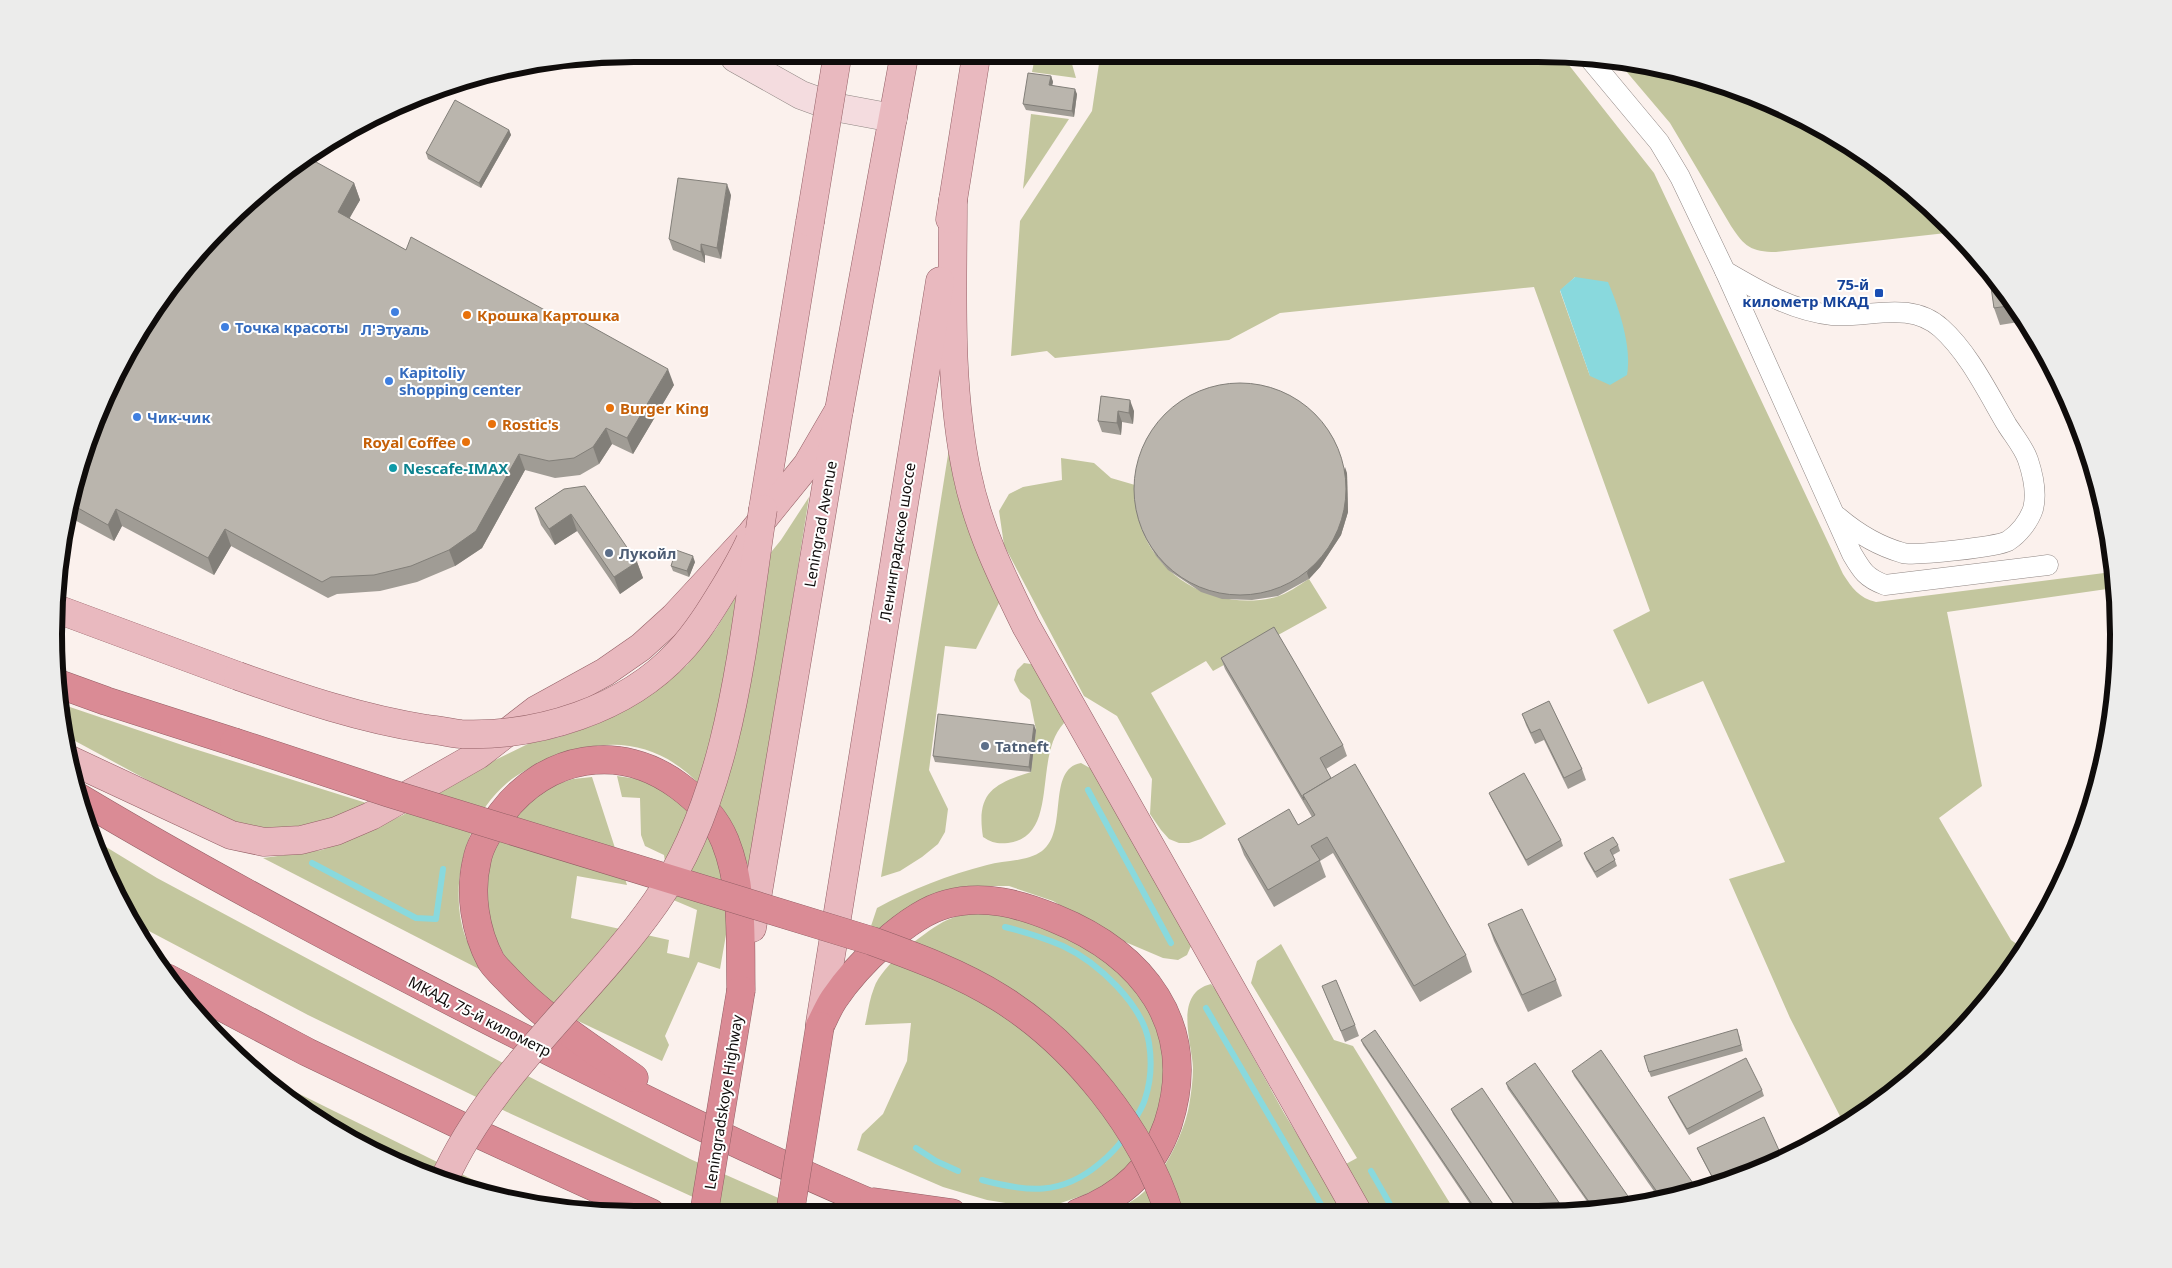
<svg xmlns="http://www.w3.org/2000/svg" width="2172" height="1268" font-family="'Noto Sans',sans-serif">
	<rect width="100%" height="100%" fill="#fbf1ed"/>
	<!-- green -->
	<g fill="#c3c69e" fill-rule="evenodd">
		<path d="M 1561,55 L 1654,173 L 1843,574 C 1852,588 1859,598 1876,602 L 2112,572 L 2114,588 L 1947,612 L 1982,786 L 1939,818 L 2011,940 L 2024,949 L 1948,1044 L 1844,1124 L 1790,1018 L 1729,879 L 1785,862 L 1703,681 L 1648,704 L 1613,630 L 1650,611 L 1534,287 L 1280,313 L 1229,340 L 1055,358 L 1047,351 L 1011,356 L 1020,221 L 1092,111 L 1100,57 ZM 1575,277 L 1590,376 L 1560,291 Z"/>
		<path d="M 1035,57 L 1070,57 L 1076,78 L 1032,72 Z"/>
		<path d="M 1620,64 L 1724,84 L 1860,151 L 1948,223 L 1955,232 L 1776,252 C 1751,252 1744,246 1731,226 L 1670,123 Z"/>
		<path d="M 1031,114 L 1069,119 L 1023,189 Z"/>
		<path d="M 951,436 L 1001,599 L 976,649 L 945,646 L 929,770 L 948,809 L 945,832 L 938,844 L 922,857 L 900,871 L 881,877 Z"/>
		<path d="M 1061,458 L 1094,463 L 1111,478 L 1135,485 C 1138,501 1138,522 1145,537 C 1168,586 1224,610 1276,597 C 1287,594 1299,585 1309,579 L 1327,608 L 1213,671 L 1206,661 L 1151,693 L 1226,824 L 1201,839 L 1189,843 L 1179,843 L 1169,839 L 1161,830 L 1150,814 L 1152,779 L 1117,716 L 1084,696 L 1004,545 L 999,511 L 1009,494 L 1023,487 L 1062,480 Z"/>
		<path d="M 809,497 L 750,871 C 742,851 736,830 725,812 C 719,803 709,794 702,787 C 662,744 615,735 561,755 C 542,762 522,770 507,783 C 469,815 452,873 461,921 C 464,938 473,954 481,970 L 263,858 L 322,850 L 362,834 L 403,815 L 481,767 L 530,743 L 560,737 L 592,726 L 648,696 L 687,665 L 716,629 L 740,590 L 781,540 Z"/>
		<path d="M 1024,663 L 1037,665 L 1063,714 L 1064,723 C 1032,757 1061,836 1008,843 C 998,844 992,843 983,837 C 976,793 993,784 1031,772 L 1036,730 L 1030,700 L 1020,692 L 1014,680 L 1017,670 Z"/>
		<path d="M 61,704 L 185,746 L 376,806 L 333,824 L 254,830 L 216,817 L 64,735 Z"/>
		<path d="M 1081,763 L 1097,772 L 1191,946 L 1187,955 L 1178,960 L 1163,958 L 1123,941 L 1053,901 L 1009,886 L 970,886 L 934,896 L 887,927 L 869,932 L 877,908 C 912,889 948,875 987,865 C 1004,860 1027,862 1042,851 C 1069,831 1046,769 1081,763 Z"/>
		<path d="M 617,776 L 644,780 L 672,792 L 710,829 L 725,875 L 727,929 L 720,969 L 698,962 L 665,1036 L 669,1045 L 662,1061 L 574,1019 L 545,1001 L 507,961 L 496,939 L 488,919 L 486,872 L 496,844 L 508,822 L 530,801 L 554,785 L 573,779 L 592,777 L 627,885 L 577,876 L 571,918 L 669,940 L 667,953 L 689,958 L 697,910 L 671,899 L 664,855 L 645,846 L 641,835 L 640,798 L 622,797 Z"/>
		<path d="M 93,839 L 157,878 L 516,1070 L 690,1159 L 812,1213 L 728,1213 L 507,1112 L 308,1015 L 130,921 Z"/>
		<path d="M 987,909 L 1070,937 L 1117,967 L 1140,992 L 1155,1021 L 1165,1052 L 1165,1082 L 1156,1125 L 1130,1165 L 1109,1183 L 1084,1195 L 1058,1204 L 1024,1206 L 987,1200 L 943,1187 L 857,1150 L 862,1134 L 883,1114 L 907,1061 L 911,1023 L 865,1025 C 868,1013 869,1000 874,988 C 882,965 922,934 943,922 C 957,915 972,912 987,909 Z"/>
		<path d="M 1281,944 L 1334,1040 L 1353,1046 L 1456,1213 L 1373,1213 L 1344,1165 L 1357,1158 L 1251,983 L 1257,961 Z"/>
		<path d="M 1211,984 L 1216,990 L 1284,1113 L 1345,1213 L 1110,1213 C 1122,1207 1136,1200 1146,1190 C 1165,1171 1184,1133 1189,1106 C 1191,1094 1193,1080 1193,1068 C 1192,1043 1173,993 1211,984 Z"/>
		<path d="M 251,1070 L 502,1194 L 447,1183 L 312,1117 Z"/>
	</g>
	<!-- water -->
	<path fill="#89d9dd" d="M 1575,277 L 1608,282 C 1619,308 1632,347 1627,375 L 1610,385 L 1590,376 L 1560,290 Z"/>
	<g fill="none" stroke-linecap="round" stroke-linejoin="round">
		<!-- stream -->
		<g stroke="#89d9dd" stroke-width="6">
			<path d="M 1088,790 L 1171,943"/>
			<path d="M 312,863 L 416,918 L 436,919 L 443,869"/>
			<path d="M 1005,927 C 1025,932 1044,938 1063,946 C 1097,962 1143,1004 1149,1043 C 1152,1062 1151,1081 1145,1099 C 1143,1107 1137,1115 1133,1123"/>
			<path d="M 1206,1008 L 1326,1213"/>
			<path d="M 304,1111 L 347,1134"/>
			<path d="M 916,1148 L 936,1161 L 958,1171"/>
			<path d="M 1371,1171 L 1395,1213"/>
			<path d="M 982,1180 C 1027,1192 1061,1196 1099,1164 C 1109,1156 1118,1147 1125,1136"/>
		</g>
		<defs>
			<g id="street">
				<path d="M 1589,58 L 1659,142 L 1680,177 L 1725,271 L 1852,554 C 1862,571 1866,578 1885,585 L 2048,565"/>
				<path d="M 1725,271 C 1759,291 1793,311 1832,315 C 1869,318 1910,300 1941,328 C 1969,353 1988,393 2007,425 C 2014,436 2024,448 2028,460 C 2033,475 2037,494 2033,509 C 2029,521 2019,534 2008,541 C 1996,547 1915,556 1903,553 C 1878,546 1858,534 1838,517"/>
			</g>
			<path id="secondary" d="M 735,58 L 801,95 L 834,107 L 893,118"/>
			<g id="primary">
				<path d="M 953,200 C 953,291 948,384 967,474 C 978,528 1002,577 1026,626 L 1358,1213"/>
				<path d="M 950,219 L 976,57"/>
				<path d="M 763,509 L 810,222"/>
				<path d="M 57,609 L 238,676"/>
				<path d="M 68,759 L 231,835 L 264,842 L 301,840 L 336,831 L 371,816 L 478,755 L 536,710 L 605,672 L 641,647 L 674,617 L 751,534 L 807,465 L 839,410"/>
				<path d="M 752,928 L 839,410 L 904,57"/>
				<path d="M 820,1023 L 940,281"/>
			</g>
			<g id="highway">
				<path d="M 59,684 L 106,701 L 234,742"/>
				<path d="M 78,797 C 208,875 343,946 478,1015 C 615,1085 752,1154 894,1213"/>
				<path d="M 167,978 L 307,1052 L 476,1133 L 651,1213"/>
				<path d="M 820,1026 C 824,1018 828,1008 834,999 C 856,966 908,914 947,904 C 984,894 1020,904 1054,918 C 1143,954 1200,1025 1168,1124 C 1153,1168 1122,1197 1078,1213"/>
				<path d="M 634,1078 C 590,1047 543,1018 506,978 C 501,973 495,967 491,961 C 475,931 469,893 477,860 C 480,843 492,826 502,813 C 546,755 620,742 679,786 C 698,800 716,819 725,841 C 744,888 740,941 741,990"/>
				<path d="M 874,1202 L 952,1213"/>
			</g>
		</defs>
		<!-- street casing -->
		<use href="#street" stroke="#908784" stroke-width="21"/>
		<!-- secondary casing -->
		<use href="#secondary" stroke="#908784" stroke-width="29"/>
		<!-- primary casing -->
		<use href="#primary" stroke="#935f65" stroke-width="29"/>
		<!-- highway casing -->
		<use href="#highway" stroke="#935f65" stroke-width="29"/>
		<!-- street -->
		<use href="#street" stroke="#fff" stroke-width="20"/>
		<!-- secondary -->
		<use href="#secondary" stroke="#f4dcdf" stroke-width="28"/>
		<!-- primary -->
		<use href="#primary" stroke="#e9b9bf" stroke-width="28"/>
		<!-- highway -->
		<use href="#highway" stroke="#da8b95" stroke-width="28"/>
		<defs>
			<g id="primary-bridge">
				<path d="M 810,222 L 837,58"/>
				<path d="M 238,676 C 300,698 362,719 427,729 C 439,730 450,733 461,734 C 537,737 626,710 679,652 C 697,633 711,610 725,587 C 734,572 743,557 750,541"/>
				<path d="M 443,1182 C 492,1072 589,998 656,902 C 732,793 743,638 763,509"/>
			</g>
			<g id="highway-bridge">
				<path d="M 234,742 L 389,793 L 872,941 C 916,957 960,973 1000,998 C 1074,1044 1143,1130 1169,1213"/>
				<path d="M 704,1213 L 741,990"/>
				<path d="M 790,1213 L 820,1026"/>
			</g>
		</defs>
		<!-- primary-bridge casing -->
		<use href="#primary-bridge" stroke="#935f65" stroke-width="29" stroke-linecap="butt"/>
		<!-- highway-bridge casing -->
		<use href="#highway-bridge" stroke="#935f65" stroke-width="29" stroke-linecap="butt"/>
		<!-- primary-bridge -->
		<use href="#primary-bridge" stroke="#e9b9bf" stroke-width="28"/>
		<!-- highway-bridge -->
		<use href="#highway-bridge" stroke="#da8b95" stroke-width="28"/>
	</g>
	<!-- wall -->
	<g fill="#a09c95">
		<path d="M 1051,76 L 1053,82 L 1052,85 L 1077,94 L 1074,117 L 1026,110 L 1023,104 Z"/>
		<path d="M 509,130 L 511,135 L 481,188 L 428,159 L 426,153 Z"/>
		<path d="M 354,183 L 360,200 L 349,218 L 406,250 L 674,385 L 633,454 L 612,444 L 599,464 L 580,475 L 555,478 L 525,470 L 482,548 L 455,566 L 417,582 L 380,591 L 337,594 L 328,598 L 231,546 L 214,575 L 122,526 L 114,541 L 69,517 L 74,484 Z"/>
		<path d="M 731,195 L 721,259 L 705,255 L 705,263 L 673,250 L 669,239 Z"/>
		<path d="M 1989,273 L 2020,311 L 2025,321 L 2000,325 L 1994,308 Z"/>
		<path d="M 1101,396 L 1134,411 L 1133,424 L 1122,422 L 1121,435 L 1102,432 L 1098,421 Z"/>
		<path d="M 1347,473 L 1348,512 L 1341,535 L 1320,567 L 1309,579 L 1278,596 L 1252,600 L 1222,599 L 1201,592 L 1168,570 L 1156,556 L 1144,535 L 1142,530 Z"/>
		<path d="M 564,489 L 637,562 L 643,578 L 620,594 L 577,531 L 555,545 L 541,525 L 535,508 Z"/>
		<path d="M 695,562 L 689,577 L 673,571 L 671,566 Z"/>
		<path d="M 1221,658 L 1343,745 L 1347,756 L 1326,769 L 1331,778 L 1466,955 L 1472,972 L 1420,1002 L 1333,853 L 1320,861 L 1326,877 L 1274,907 L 1244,855 L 1238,839 L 1298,825 L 1312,817 L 1225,669 Z"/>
		<path d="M 1549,701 L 1582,769 L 1586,780 L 1568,789 L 1544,740 L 1535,744 L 1526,725 L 1522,714 Z"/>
		<path d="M 1036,730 L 1031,772 L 935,762 L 933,756 Z"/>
		<path d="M 1489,793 L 1561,840 L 1563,846 L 1528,866 L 1491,798 Z"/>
		<path d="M 1618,845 L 1620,851 L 1613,855 L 1617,866 L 1597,878 L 1586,859 L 1584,853 Z"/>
		<path d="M 1488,924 L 1556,980 L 1562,996 L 1528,1012 L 1494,941 Z"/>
		<path d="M 1322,986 L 1355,1025 L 1359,1036 L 1345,1042 Z"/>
		<path d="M 1739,1035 L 1743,1051 L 1651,1077 L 1649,1072 Z"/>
		<path d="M 1361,1040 L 1499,1213 L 1476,1213 L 1363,1045 Z"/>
		<path d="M 1572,1071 L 1697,1189 L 1658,1197 L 1574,1076 Z"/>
		<path d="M 1506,1083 L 1632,1202 L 1593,1210 L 1508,1089 Z"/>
		<path d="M 1762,1090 L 1764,1096 L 1689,1135 L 1670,1102 L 1668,1097 Z"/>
		<path d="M 1451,1109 L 1566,1213 L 1519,1213 L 1453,1114 Z"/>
		<path d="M 1697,1148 L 1782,1157 L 1724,1184 L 1716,1185 L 1699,1153 Z"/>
	</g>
	<!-- shaded-wall -->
	<g fill="#827f79">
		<path d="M 1051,76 L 1053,82 L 1051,91 L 1049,85 Z"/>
		<path d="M 1075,89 L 1077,94 L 1074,117 L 1072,111 Z"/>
		<path d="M 509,130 L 511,135 L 481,188 L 479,183 Z"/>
		<path d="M 354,183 L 360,200 L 344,228 L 338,212 Z"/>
		<path d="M 727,184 L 731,195 L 721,259 L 717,248 Z"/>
		<path d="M 701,244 L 705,255 L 705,263 L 701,252 Z"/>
		<path d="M 668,369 L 674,385 L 633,454 L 627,438 Z"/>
		<path d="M 1130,400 L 1134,411 L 1133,424 L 1129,413 Z"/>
		<path d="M 1118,411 L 1122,422 L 1121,435 L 1117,423 Z"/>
		<path d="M 606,428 L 612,444 L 599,464 L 593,447 Z"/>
		<path d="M 519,454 L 525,470 L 482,548 L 455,566 L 449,550 Z"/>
		<path d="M 1345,467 L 1347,473 L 1348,512 L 1341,535 L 1320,567 L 1309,579 L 1307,573 Z"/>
		<path d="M 116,509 L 122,526 L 114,541 L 108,525 Z"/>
		<path d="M 571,514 L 577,531 L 555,545 L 549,529 Z"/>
		<path d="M 225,529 L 231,546 L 214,575 L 208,558 Z"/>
		<path d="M 693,556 L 695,562 L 689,577 L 687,571 Z"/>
		<path d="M 637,562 L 643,578 L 620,594 L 614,577 Z"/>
		<path d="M 1034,725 L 1036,730 L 1031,772 L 1029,767 Z"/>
	</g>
	<!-- building -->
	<g fill="#bab5ad" stroke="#827f79">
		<path d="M 1028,73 L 1051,76 L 1049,85 L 1075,89 L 1072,111 L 1023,104 Z"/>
		<path d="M 455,100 L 509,130 L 479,183 L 426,153 Z"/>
		<path d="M 307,157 L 354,183 L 338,212 L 406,250 L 411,237 L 563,320 L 567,313 L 668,369 L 627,438 L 606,428 L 593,447 L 574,458 L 549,461 L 519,454 L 476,531 L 449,550 L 411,566 L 374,575 L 331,577 L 322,582 L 225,529 L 208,558 L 116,509 L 108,525 L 71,504 L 74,484 L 113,378 L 152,311 L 224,224 L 281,173 Z"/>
		<path d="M 678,178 L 727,184 L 717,248 L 701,244 L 701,252 L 669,239 Z"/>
		<path d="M 1989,273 L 2015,305 L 1994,308 Z"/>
		<circle cx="1240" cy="489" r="106"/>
		<path d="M 1101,396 L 1130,400 L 1129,413 L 1118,411 L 1117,423 L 1098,421 Z"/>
		<path d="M 585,486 L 637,562 L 614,577 L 571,514 L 549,529 L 535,508 L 564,489 Z"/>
		<path d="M 676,550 L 693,556 L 687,571 L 671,566 Z"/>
		<path d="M 1274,627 L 1343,745 L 1320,758 L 1331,778 L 1303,795 L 1304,800 L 1221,658 Z"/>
		<path d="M 1549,701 L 1582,769 L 1564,778 L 1540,729 L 1531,733 L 1522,714 Z"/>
		<path d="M 938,714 L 1034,725 L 1029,767 L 933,756 Z"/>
		<path d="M 1355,764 L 1466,955 L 1414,986 L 1327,837 L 1311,846 L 1320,860 L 1268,890 L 1238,839 L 1289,809 L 1298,825 L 1315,815 L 1303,795 Z"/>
		<path d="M 1524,773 L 1561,840 L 1526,860 L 1489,793 Z"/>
		<path d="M 1613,837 L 1618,845 L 1610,850 L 1615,860 L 1595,872 L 1584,853 Z"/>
		<path d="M 1522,909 L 1556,980 L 1522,995 L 1488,924 Z"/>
		<path d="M 1336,980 L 1355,1025 L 1341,1031 L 1322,986 Z"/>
		<path d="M 1737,1029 L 1741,1045 L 1649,1072 L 1644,1056 Z"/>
		<path d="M 1375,1030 L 1499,1213 L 1478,1213 L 1361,1040 Z"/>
		<path d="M 1601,1050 L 1697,1189 L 1660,1196 L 1572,1071 Z"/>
		<path d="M 1746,1058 L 1762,1090 L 1687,1129 L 1668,1097 Z"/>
		<path d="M 1535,1063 L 1632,1202 L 1594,1209 L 1506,1083 Z"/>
		<path d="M 1482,1088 L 1566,1213 L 1520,1213 L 1451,1109 Z"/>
		<path d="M 1764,1117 L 1782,1157 L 1758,1168 L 1756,1163 L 1716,1184 L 1697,1148 Z"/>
	</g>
	<!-- markers -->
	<rect fill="#1a4fb4" stroke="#fff" stroke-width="2" x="1874" y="288" width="10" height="10" rx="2.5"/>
	<g fill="#3f7fe0" stroke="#fff" stroke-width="2">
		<circle cx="395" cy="312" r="5"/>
		<circle cx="225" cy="327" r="5"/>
		<circle cx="389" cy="381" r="5"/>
		<circle cx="137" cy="417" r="5"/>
	</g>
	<g fill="#e8710a" stroke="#fff" stroke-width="2">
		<circle cx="467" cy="315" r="5"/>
		<circle cx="610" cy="408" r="5"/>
		<circle cx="492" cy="424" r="5"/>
		<circle cx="466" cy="442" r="5"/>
	</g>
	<circle fill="#0f9aa8" stroke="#fff" stroke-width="2" cx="393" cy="468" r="5"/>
	<g fill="#5c6f8a" stroke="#fff" stroke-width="2">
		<circle cx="609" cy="553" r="5"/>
		<circle cx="985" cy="746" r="5"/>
	</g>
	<g text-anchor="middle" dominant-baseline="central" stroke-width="4" stroke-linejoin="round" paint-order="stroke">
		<!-- transit labels -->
		<g font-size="15" font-weight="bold" fill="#164399" stroke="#fff" text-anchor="end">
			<text x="1869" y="284">75-й<tspan x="1869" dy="17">километр МКАД</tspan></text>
		</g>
		<!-- food labels -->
		<g font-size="15" font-weight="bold" fill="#c56008" stroke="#fff" text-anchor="start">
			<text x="477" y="315">Крошка Картошка</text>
			<text x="620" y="408">Burger King</text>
			<text x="502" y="424">Rostic's</text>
			<text x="456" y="442" text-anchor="end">Royal Coffee</text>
		</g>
		<!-- shop labels -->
		<g font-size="15" font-weight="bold" fill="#366cbe" stroke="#fff" text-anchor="start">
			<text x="235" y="327">Точка красоты</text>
			<text x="395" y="329" text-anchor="middle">Л'Этуаль</text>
			<text x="399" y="372">Kapitoliy<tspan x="399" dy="17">shopping center</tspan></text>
			<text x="147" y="417">Чик-чик</text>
		</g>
		<!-- culture labels -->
		<g font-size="15" font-weight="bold" fill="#0d838f" stroke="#fff" text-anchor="start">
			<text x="403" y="468">Nescafe-IMAX</text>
		</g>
		<!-- street labels -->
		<g font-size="15" fill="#0f0c0b" stroke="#fff">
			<text transform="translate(820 524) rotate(-80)">Leningrad Avenue</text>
			<text transform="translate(897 542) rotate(-81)">Ленинградское шоссе</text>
			<text transform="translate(480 1016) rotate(27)">МКАД, 75-й километр</text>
			<text transform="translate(723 1102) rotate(-81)">Leningradskoye Highway</text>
		</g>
		<!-- service labels -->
		<g font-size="15" font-weight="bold" fill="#4e5e75" stroke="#fff" text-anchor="start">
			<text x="619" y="553">Лукойл</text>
			<text x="995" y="746">Tatneft</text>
		</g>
	</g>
	<!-- crop -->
	<path d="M0 0H2172V1268H0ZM634 62H1538A572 572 0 0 1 2110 634V634A572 572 0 0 1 1538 1206H634A572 572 0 0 1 62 634V634A572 572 0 0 1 634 62Z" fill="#ececeb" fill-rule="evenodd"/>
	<path fill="none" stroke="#0f0c0b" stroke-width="6" d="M634 62H1538A572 572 0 0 1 2110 634V634A572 572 0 0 1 1538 1206H634A572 572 0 0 1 62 634V634A572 572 0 0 1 634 62Z"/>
</svg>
